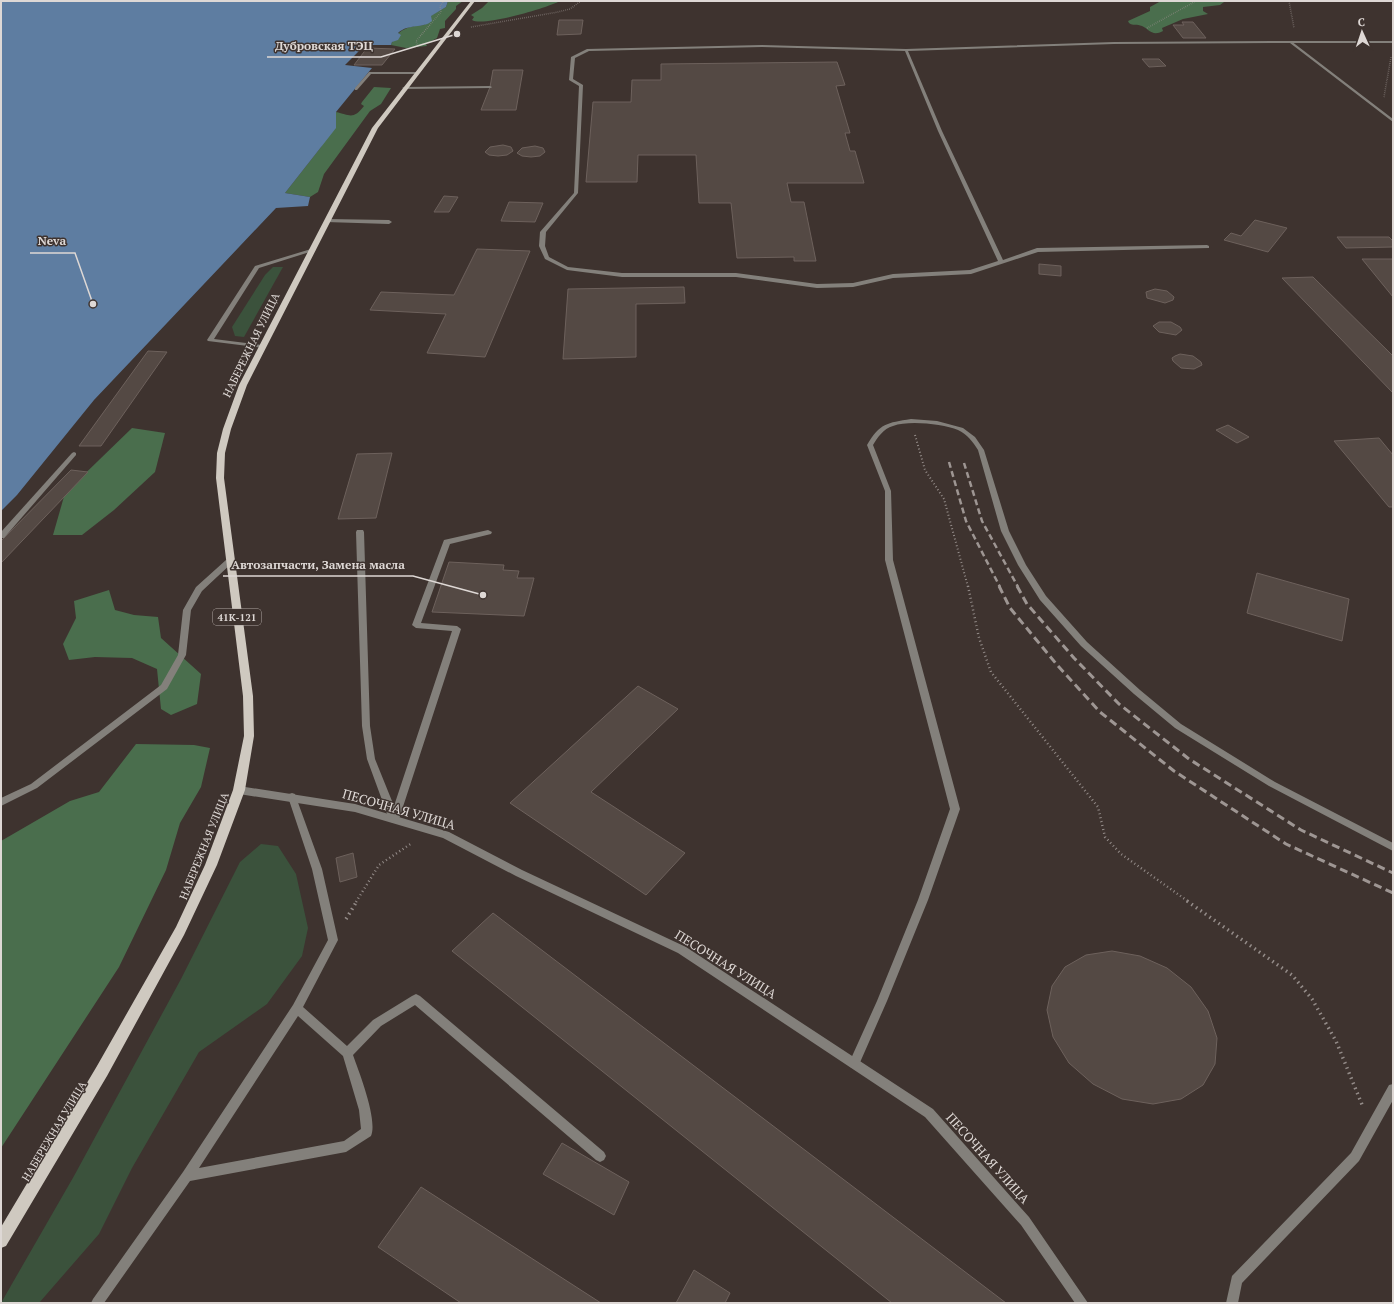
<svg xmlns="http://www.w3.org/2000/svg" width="1394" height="1304" font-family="'PT Serif',serif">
	<rect width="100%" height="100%" fill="#3e332f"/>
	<!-- green -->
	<g fill="#3b523c">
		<path d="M 273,267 L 283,267 L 244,337 L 235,336 L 232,327 L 265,275 Z"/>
		<path d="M 261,844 L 278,846 L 296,874 L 308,928 L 302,956 L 267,1004 L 199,1052 L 132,1168 L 99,1234 L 39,1303 L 1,1303 L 74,1176 L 181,979 L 240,862 Z"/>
	</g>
	<!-- forest -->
	<g fill="#4a6e4d">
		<path d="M 448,1 L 463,1 L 456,6 L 456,9 L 445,21 L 445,28 L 440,29 L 437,38 L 426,44 L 427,46 L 406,48 L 391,45 C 397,29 409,26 424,25 L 431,18 L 430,16 L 446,7 Z"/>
		<path d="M 489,1 L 560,1 C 547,8 483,27 472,20 L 474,17 L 471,15 L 482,8 Z"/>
		<path d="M 1161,1 L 1224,1 L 1224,2 L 1220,5 L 1203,7 L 1203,11 L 1208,14 L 1183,19 L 1162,28 L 1163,31 C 1152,37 1149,29 1142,26 C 1137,24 1133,26 1129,23 L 1128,21 L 1150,11 L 1150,7 Z"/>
		<path d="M 374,87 L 391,88 L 381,104 L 370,111 L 324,174 L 318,192 L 310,197 L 285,193 L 321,147 L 336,112 C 350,115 353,120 364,106 L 361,104 L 362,102 Z"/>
		<path d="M 132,428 L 165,433 L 155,472 L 114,510 L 82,535 L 53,535 L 65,493 Z"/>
		<path d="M 109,590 L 115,610 L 134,615 L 158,617 L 161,638 L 201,674 L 197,704 L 171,715 L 161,709 L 157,669 L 132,658 L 95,657 L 69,660 L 63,644 L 76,618 L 74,601 Z"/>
		<path d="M 136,744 L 194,745 L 210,748 L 201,787 L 180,823 L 166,870 L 119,967 L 1,1148 L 1,841 L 70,801 L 99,792 Z"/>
	</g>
	<!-- water -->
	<path fill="#5e7da1" d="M 1,1 L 448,1 L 446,7 L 431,16 L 432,21 C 423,29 409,23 398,33 L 401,35 L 398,40 L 392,42 L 391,45 L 365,45 L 345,65 L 372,68 L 336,112 L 336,128 L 285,193 L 310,197 L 308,206 L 276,208 L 94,400 L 17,495 L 1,511 Z"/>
	<!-- building -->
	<g fill="#544944" stroke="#6d615c">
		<path d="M 559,20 L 583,20 L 581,34 L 557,35 Z"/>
		<path d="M 1182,22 L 1193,22 L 1206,38 L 1183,38 L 1173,25 L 1184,25 Z"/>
		<path d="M 367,48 L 395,49 L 382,65 L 354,65 Z"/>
		<path d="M 1142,59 L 1159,59 L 1166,66 L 1149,67 Z"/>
		<path d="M 837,62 L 845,85 L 836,86 L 850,133 L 845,133 L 850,151 L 855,151 L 864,183 L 787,183 L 791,202 L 804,202 L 816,261 L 794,261 L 794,257 L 737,258 L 731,203 L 699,203 L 696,155 L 638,155 L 637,182 L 586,182 L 593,102 L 631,102 L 632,80 L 661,80 L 661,64 Z"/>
		<path d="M 493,70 L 523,70 L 516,110 L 481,110 L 490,87 Z"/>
		<path d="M 503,145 L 511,147 L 513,151 L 507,155 L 498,156 L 489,155 L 485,152 L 490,147 Z"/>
		<path d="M 535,146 L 543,148 L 545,152 L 540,156 L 531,157 L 522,156 L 517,153 L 522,148 Z"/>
		<path d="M 444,196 L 458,197 L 449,212 L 434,212 Z"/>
		<path d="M 509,202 L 543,203 L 535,222 L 501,221 Z"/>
		<path d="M 1255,220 L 1287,228 L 1268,252 L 1224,240 L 1231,233 L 1241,236 Z"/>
		<path d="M 1337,237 L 1389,237 L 1393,241 L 1393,247 L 1346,248 Z"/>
		<path d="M 477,249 L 530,251 L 485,357 L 427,353 L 446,314 L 370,310 L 381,292 L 454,295 Z"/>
		<path d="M 1362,259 L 1393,259 L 1393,297 Z"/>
		<path d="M 1039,264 L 1061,266 L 1061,276 L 1039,274 Z"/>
		<path d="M 1313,277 L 1393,356 L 1393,393 L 1282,278 Z"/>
		<path d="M 684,287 L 685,303 L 636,304 L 636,357 L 563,359 L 568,289 Z"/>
		<path d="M 1155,289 L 1167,291 L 1174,297 L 1173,300 L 1165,303 L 1147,298 L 1146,292 Z"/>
		<path d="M 1159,322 L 1171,322 L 1180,327 L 1182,330 L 1176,335 L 1159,332 L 1153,326 Z"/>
		<path d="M 148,351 L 167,352 L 101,446 L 79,446 Z"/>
		<path d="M 1180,354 L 1193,356 L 1201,362 L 1202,365 L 1194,369 L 1181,368 L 1173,361 L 1172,358 L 1175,356 Z"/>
		<path d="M 1228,425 L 1249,437 L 1237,443 L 1216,430 Z"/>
		<path d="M 1379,438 L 1393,455 L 1393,507 L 1389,507 L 1334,441 Z"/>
		<path d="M 392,453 L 376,518 L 338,519 L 357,454 Z"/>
		<path d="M 71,470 L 88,472 L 1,563 L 1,541 Z"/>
		<path d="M 449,562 L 504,565 L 503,570 L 519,571 L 517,578 L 534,578 L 524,616 L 432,612 Z"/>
		<path d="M 1257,573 L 1349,599 L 1342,641 L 1247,613 Z"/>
		<path d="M 638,686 L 678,709 L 591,792 L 685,853 L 646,895 L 510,803 Z"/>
		<path d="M 353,853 L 357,877 L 340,882 L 336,858 Z"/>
		<path d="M 493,913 L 1006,1303 L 892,1303 L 452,951 Z"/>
		<path d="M 1112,951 L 1140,956 L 1167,968 L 1191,987 L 1208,1011 L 1217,1038 L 1215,1064 L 1203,1085 L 1181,1099 L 1153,1104 L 1122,1099 L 1093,1084 L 1069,1063 L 1053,1037 L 1047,1010 L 1052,986 L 1065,967 L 1086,955 Z"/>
		<path d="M 562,1143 L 629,1182 L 614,1215 L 543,1174 Z"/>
		<path d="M 421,1187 L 601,1303 L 461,1303 L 378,1247 Z"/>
		<path d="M 694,1270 L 730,1293 L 725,1303 L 676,1303 Z"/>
	</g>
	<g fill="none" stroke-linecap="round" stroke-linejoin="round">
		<!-- path-far3 -->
		<g stroke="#948c89" stroke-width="1.5" stroke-dasharray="0.5 1.5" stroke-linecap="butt">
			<path d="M 1289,1 L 1294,28"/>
			<path d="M 471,27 L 558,12 L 570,9 L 581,1"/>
			<path d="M 1147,28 L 1196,1"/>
			<path d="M 418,46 L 416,41 L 441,12 L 440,6 L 444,1"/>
			<path d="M 1384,97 L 1391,57"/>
		</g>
		<!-- path-far2 -->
		<path stroke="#948c89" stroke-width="2" stroke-dasharray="1 2.5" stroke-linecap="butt" d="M 915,435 L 925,470 L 944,499 L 968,587"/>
		<!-- path-far1 -->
		<g stroke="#948c89" stroke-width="2.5" stroke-dasharray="1 3" stroke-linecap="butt">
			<path d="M 968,586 L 979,638 L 991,672 L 1098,807 L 1105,837 L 1121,854 L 1189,902"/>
			<path d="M 356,902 L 379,865 L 412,843"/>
		</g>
		<!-- path -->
		<g stroke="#948c89" stroke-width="3.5" stroke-dasharray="1.5 4" stroke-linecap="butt">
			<path d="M 1187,901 L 1292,975 L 1312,999 L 1336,1041 L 1363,1107"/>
			<path d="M 346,919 L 357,901"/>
		</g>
		<!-- service -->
		<g fill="#83807b" fill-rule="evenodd">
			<path d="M 1291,41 L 1393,119 L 1393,122 L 1290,43 L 1114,44 L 908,51 L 942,131 L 1003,260 L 1037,248 L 1207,245 L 1209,246 L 1209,248 L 1038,252 L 971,274 L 893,278 L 853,287 L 817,288 L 736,277 L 622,277 L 567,270 L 545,259 L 539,246 L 540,232 L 574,193 L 579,86 L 569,80 L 571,57 L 587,49 L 762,45 L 906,49 L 1114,42 ZM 762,47 L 905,51 L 938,131 L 998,261 L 970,270 L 893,274 L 853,283 L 817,284 L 736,273 L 622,273 L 568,267 L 549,257 L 545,246 L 546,232 L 578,193 L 583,85 L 573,79 L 575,58 L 589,51 Z"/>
			<path d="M 369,72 L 415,72 L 417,73 L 415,74 L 371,74 L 357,90 L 355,90 L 355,88 Z"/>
			<path d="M 490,86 L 492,87 L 491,88 L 404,89 L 402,88 L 404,87 Z"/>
			<path d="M 328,219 L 389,220 L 392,222 L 389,224 L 326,222 L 326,220 Z"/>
			<path d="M 311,249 L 316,250 L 259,268 L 214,339 L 262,345 L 264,346 L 264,348 L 208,341 L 207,340 L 255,266 Z"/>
			<path d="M 911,419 L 937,421 L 963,428 L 975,437 L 984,450 L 1009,531 L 1026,565 L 1046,596 L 1087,642 L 1140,690 L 1181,724 L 1275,782 L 1393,843 L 1393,851 L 1269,786 L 1175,728 L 1134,694 L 1081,646 L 1040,600 L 1018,565 L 1001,531 L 978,450 C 973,442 967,434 958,430 C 943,424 909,420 893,426 C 883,429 878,437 873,445 L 891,491 L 893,560 L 960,809 L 928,900 L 887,1001 L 858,1067 L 854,1068 L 850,1067 L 849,1063 L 877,1001 L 918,900 L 950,809 L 885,560 L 885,491 L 867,445 C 880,423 887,423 911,419 Z"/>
			<path d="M 74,452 L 76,453 L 76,455 L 4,538 L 1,538 L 1,532 L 72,453 Z"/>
			<path d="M 357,530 L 363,530 L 364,532 L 370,726 L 375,759 L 394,806 L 452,631 L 416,628 L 412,625 L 444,540 L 488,530 L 492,532 L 491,534 L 450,544 L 421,623 L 457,626 L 461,629 L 399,819 L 397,822 L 394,823 L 391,822 L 389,819 L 367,759 L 362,726 L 356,532 Z"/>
			<path d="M 226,560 L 232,560 L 233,562 L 202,591 L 191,610 L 186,655 L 167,689 L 37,788 L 1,806 L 1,798 L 31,784 L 161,685 L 178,655 L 183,610 L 196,587 Z"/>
			<path d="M 292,793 L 295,794 L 296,797 L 322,869 L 338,940 L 303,1007 L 347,1046 L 373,1020 L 412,996 L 416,994 L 420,996 L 604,1152 L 606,1156 L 604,1160 L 600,1162 L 596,1160 L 415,1005 L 381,1026 L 353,1055 C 359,1072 378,1120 371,1136 L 346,1152 L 190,1181 L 104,1303 L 91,1303 L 93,1299 L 183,1172 L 293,1005 L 328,940 L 312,869 L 288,797 L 289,794 ZM 298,1016 L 343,1056 L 359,1110 L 361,1129 L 344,1141 L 199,1168 Z"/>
			<path d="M 1393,1084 L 1393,1100 L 1359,1161 L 1242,1283 L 1238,1303 L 1226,1303 L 1232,1276 L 1351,1153 L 1389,1085 Z"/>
		</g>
		<!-- minor -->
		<g fill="#83807b" fill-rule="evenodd">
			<path d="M 1291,41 L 1393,41 L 1393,43 L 1290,43 Z"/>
			<path d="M 239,786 L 355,804 L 449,832 L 522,870 L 686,947 L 933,1109 L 1029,1217 L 1088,1303 L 1075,1303 L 1021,1225 L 925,1117 L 678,953 L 516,876 L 443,838 L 355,812 L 239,794 L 236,792 L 235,790 L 236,788 Z"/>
		</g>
		<!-- primary -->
		<path fill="#cfc9c0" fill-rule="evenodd" d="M 471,1 L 475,1 L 378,128 L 247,385 L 231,429 L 225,453 L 224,478 L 253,696 L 254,736 L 245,790 L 217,865 L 184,935 L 107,1076 L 6,1246 L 1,1248 L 1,1227 L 97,1066 L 176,927 L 205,865 L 233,790 L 244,736 L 243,696 L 216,478 L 217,453 L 223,429 L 239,385 L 372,128 Z"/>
		<!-- rail-far1 -->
		<g stroke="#9e9693" stroke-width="2.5" stroke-dasharray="6 3.5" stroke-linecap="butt">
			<path d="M 949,462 L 966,521 L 1000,587"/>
			<path d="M 964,463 L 982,521 L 1018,587"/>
		</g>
		<!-- rail -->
		<g stroke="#9e9693" stroke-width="3" stroke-dasharray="8 4.5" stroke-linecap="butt">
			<path d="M 999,586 L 1010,608 L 1058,666 L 1100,712 L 1174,771 L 1286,844 L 1393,893"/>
			<path d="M 1017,586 L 1027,604 L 1074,658 L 1119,704 L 1189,759 L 1301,830 L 1393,873"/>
		</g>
	</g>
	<g text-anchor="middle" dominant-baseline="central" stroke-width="3" stroke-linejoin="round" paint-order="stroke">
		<!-- shield labels -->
		<rect fill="#3e332f" stroke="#aea6a3" stroke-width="1" x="213" y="609" width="48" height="16" rx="3"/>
		<g font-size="10" font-weight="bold" fill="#ded8d5">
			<text x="237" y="617">41К-121</text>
		</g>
		<!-- street labels -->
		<g font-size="11" fill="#ded8d5" stroke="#3e332f">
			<text transform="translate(251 345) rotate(-64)">НАБЕРЕЖНАЯ УЛИЦА</text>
			<text transform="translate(204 846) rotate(-68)">НАБЕРЕЖНАЯ УЛИЦА</text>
			<text transform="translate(54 1131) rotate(-59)">НАБЕРЕЖНАЯ УЛИЦА</text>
		</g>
		<!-- near-street labels -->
		<g font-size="13" fill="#ded8d5" stroke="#3e332f">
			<text transform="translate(399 809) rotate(16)">ПЕСОЧНАЯ УЛИЦА</text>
			<text transform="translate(726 964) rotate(32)">ПЕСОЧНАЯ УЛИЦА</text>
			<text transform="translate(988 1158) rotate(48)">ПЕСОЧНАЯ УЛИЦА</text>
		</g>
	</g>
	<!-- callouts -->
	<path fill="none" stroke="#ded8d5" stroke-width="1.5" d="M457 34L381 57H267M93 304L75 253H30M483 595L413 576H223"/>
	<g fill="#ded8d5" stroke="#3e332f" stroke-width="1.5">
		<circle cx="457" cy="34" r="4"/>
		<circle cx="93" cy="304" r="4"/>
		<circle cx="483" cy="595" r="4"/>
	</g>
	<g font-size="12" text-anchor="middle" font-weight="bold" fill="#ded8d5" stroke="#3e332f" stroke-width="3" stroke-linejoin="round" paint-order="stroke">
		<text x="324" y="50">Дубровская ТЭЦ</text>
		<text x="52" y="245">Neva</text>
		<text x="318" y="569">Автозапчасти, Замена масла</text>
	</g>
	<!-- border -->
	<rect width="1394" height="1304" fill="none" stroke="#ded8d5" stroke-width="4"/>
	<!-- north arrow -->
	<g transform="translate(1362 32) rotate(357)" stroke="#3e332f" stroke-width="3" paint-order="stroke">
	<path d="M0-3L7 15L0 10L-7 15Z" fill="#ded8d5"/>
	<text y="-6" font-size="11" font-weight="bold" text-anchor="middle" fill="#ded8d5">С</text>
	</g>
</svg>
